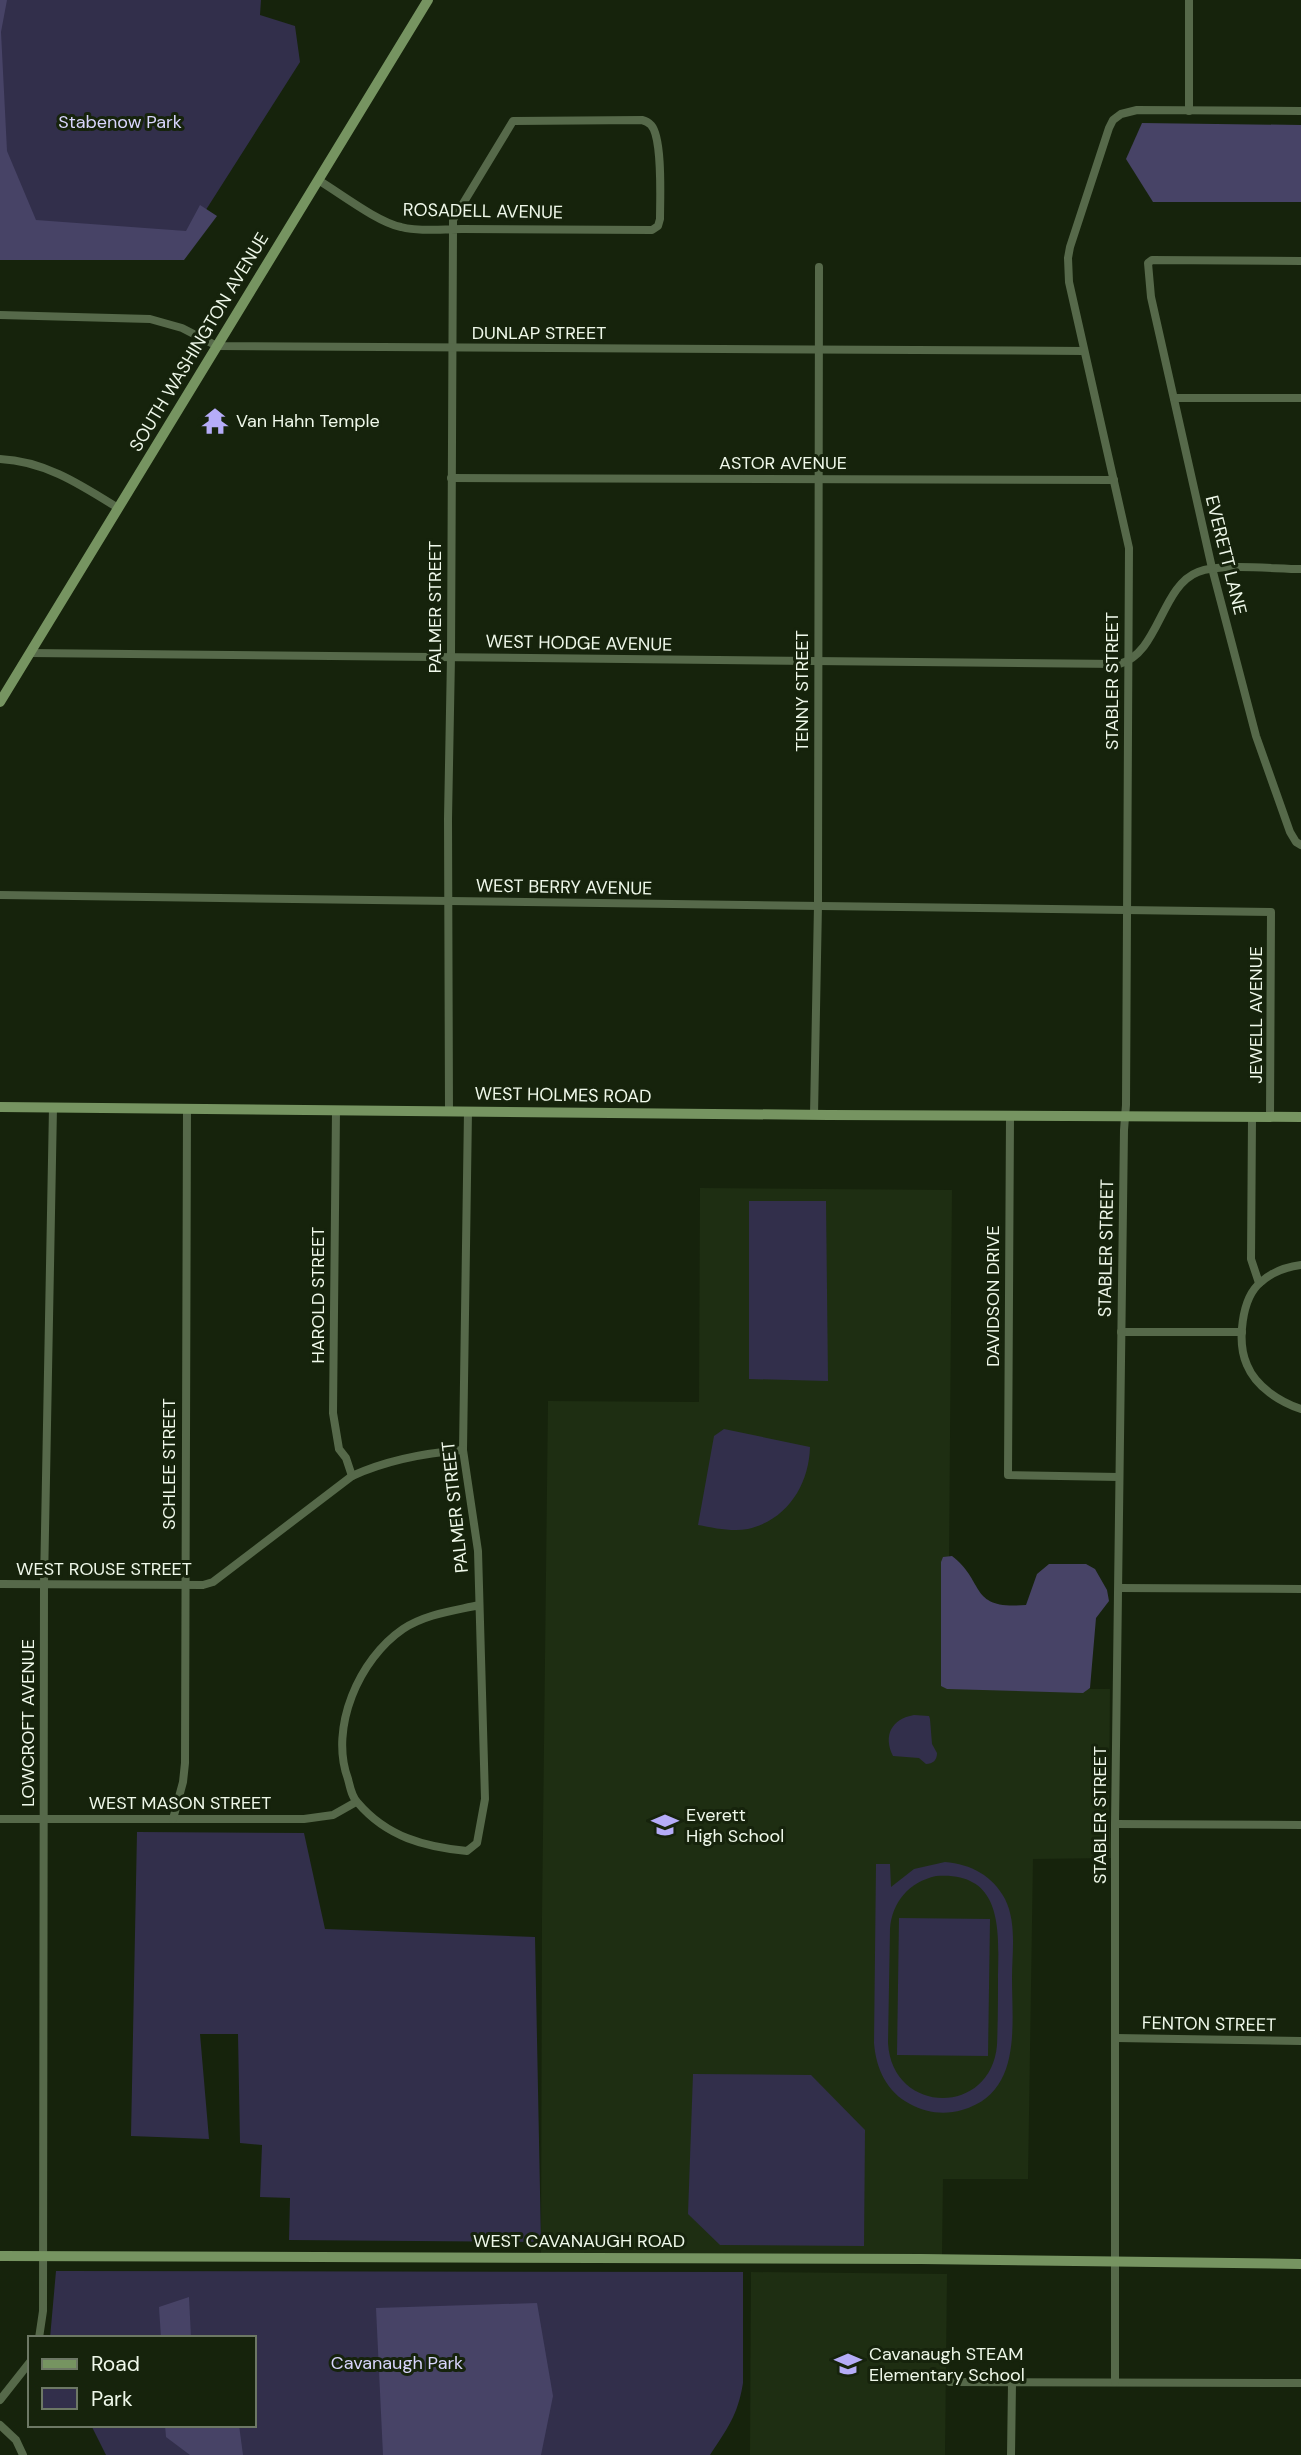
<svg xmlns="http://www.w3.org/2000/svg" width="1301" height="2455" font-family="'DM Sans',sans-serif">
	<rect width="100%" height="100%" fill="#16230c"/>
	<!-- built -->
	<g fill="#1e2e12">
		<path d="M 700,1188 L 952,1190 L 948,1688 L 1110,1689 L 1109,1811 L 1112,1858 L 1033,1859 L 1028,2179 L 943,2179 L 942,2256 L 541,2253 L 542,1917 L 548,1401 L 699,1402 Z"/>
		<path d="M 751,2272 L 947,2274 L 945,2455 L 750,2455 Z"/>
	</g>
	<!-- green -->
	<g fill="#322f4b" fill-rule="evenodd">
		<path d="M 0,0 L 261,0 L 260,15 L 295,26 L 300,62 L 181,249 L 0,239 Z"/>
		<path d="M 749,1201 L 826,1201 L 828,1381 L 749,1379 Z"/>
		<path d="M 724,1429 L 810,1447 C 809,1485 787,1520 748,1529 C 732,1532 714,1528 698,1525 L 714,1436 Z"/>
		<path d="M 914,1715 L 929,1716 L 930,1719 L 932,1744 L 937,1753 C 937,1760 933,1764 926,1764 L 919,1758 L 893,1756 C 883,1736 891,1719 914,1715 Z"/>
		<path d="M 137,1832 L 304,1833 L 325,1929 L 535,1937 L 541,2242 L 289,2240 L 290,2198 L 260,2197 L 262,2145 L 240,2143 L 238,2034 L 200,2034 L 209,2139 L 131,2136 Z"/>
		<path d="M 945,1862 C 971,1864 993,1876 1005,1899 C 1017,1923 1012,1953 1012,1978 C 1012,2027 1022,2093 962,2110 C 945,2115 926,2113 910,2104 C 887,2092 876,2069 874,2043 L 876,1864 L 890,1864 L 891,1887 L 914,1869 ZM 936,1876 C 1002,1871 999,1928 998,1974 C 998,1998 998,2021 997,2045 C 991,2117 892,2115 888,2043 L 890,1929 C 892,1902 909,1882 936,1876 Z"/>
		<path d="M 899,1918 L 990,1919 L 988,2056 L 897,2055 Z"/>
		<path d="M 693,2074 L 811,2075 L 865,2130 L 864,2246 L 720,2245 L 688,2214 Z"/>
		<path d="M 56,2271 L 743,2272 L 743,2383 C 738,2415 727,2429 710,2455 L 106,2455 L 91,2425 L 254,2425 L 254,2338 L 50,2338 Z"/>
	</g>
	<!-- forest -->
	<g fill="#474366">
		<path d="M 0,0 L 7,0 L 1,32 L 7,151 L 36,220 L 186,231 L 200,205 L 217,216 L 184,260 L 0,260 Z"/>
		<path d="M 1142,123 L 1301,125 L 1301,202 L 1153,202 L 1126,159 Z"/>
		<path d="M 952,1556 C 986,1582 968,1610 1026,1605 L 1037,1574 L 1049,1564 L 1086,1564 L 1095,1569 L 1107,1590 L 1109,1601 L 1096,1618 L 1090,1688 L 1083,1693 L 947,1689 L 941,1686 L 941,1562 L 943,1557 Z"/>
		<path d="M 189,2297 L 191,2338 L 161,2338 L 159,2307 Z"/>
		<path d="M 537,2303 L 553,2396 L 541,2455 L 383,2455 L 376,2308 Z"/>
		<path d="M 165,2425 L 239,2425 L 243,2455 L 190,2455 L 166,2437 Z"/>
	</g>
	<g fill="none" stroke-linecap="round" stroke-linejoin="round">
		<!-- street -->
		<g stroke="#56694a" stroke-width="8">
			<path d="M 1189,111 L 1189,0"/>
			<path d="M 318,180 C 340,193 377,222 401,227 C 420,232 442,229 462,229 L 652,230 L 658,226 L 660,219 C 660,200 663,138 651,125 C 648,122 646,121 642,120 L 513,121 L 453,220 L 453,229 L 451,657 L 448,819 L 449,1111"/>
			<path d="M 1301,261 L 1152,260 L 1148,263 L 1151,297 L 1212,568 L 1256,736 L 1290,832 L 1296,842 L 1301,845"/>
			<path d="M 0,315 L 150,319 L 182,328 L 217,346 L 1084,351"/>
			<path d="M 1174,398 L 1301,398"/>
			<path d="M 0,459 C 45,461 81,485 118,508"/>
			<path d="M 451,478 L 1114,480"/>
			<path d="M 30,653 L 1119,664 C 1159,654 1161,586 1198,572 C 1221,563 1274,569 1301,569"/>
			<path d="M 0,895 L 1271,912 L 1270,1118"/>
			<path d="M 336,1110 L 333,1413 L 339,1449 L 346,1458 L 352,1476"/>
			<path d="M 468,1111 L 463,1450 L 478,1551 L 485,1799 L 477,1843 L 467,1851 C 425,1847 387,1837 358,1803 C 352,1798 350,1787 348,1779 C 329,1728 359,1659 403,1629 C 426,1614 453,1611 479,1605"/>
			<path d="M 814,1115 L 818,905 L 819,267"/>
			<path d="M 1010,1117 L 1008,1475 L 1119,1477"/>
			<path d="M 1252,1118 L 1251,1259 L 1259,1283"/>
			<path d="M 1301,1265 C 1286,1267 1272,1272 1261,1282 C 1241,1298 1237,1343 1247,1365 C 1256,1387 1280,1402 1301,1409"/>
			<path d="M 1121,1332 L 1242,1332"/>
			<path d="M 0,1584 L 203,1585 L 213,1582 L 352,1476 C 387,1460 424,1453 463,1450"/>
			<path d="M 1119,1588 L 1301,1589"/>
			<path d="M 0,1819 L 304,1819 L 333,1815 L 356,1802"/>
			<path d="M 173,1819 L 183,1782 L 185,1763 L 187,1109"/>
			<path d="M 1115,1824 L 1301,1825"/>
			<path d="M 1116,2038 L 1301,2041"/>
			<path d="M 39,2338 L 43,2311 L 44,1584 L 53,1107"/>
			<path d="M 950,2382 L 1301,2383"/>
			<path d="M 1115,2382 L 1115,1824 L 1124,1130 L 1126,1105 L 1129,548 L 1069,282 L 1068,258 L 1070,247 L 1109,128 L 1113,120 L 1121,114 L 1137,110 L 1301,111"/>
			<path d="M 0,2400 L 30,2362"/>
			<path d="M 0,2425 L 16,2440 L 23,2455"/>
			<path d="M 1011,2455 L 1012,2383"/>
		</g>
		<!-- secondary -->
		<g stroke="#769461" stroke-width="10">
			<path d="M 0,702 L 428,0"/>
			<path d="M 0,1107 L 828,1115 L 1301,1117"/>
			<path d="M 0,2256 L 921,2259 L 1301,2264"/>
		</g>
	</g>
	<!-- icons -->
	<defs>
		<symbol id="temple-bare" viewBox="-9 -9 18 18"><path d="M0-6L5-2H3V0L6.5 2.5H4V6H1.5V3h-3V6H-4V2.5H-6.5L-3 0V-2H-5Z" fill="#b5acf8" stroke="#16230c" stroke-width="2.5" paint-order="stroke"/></symbol>
		<symbol id="school-bare" viewBox="-9 -9 18 18"><path d="M0-5L7-2L0 1L-7-2ZM-4 1L0 2.5L4 1V4Q0 6-4 4Z" fill="#b5acf8" stroke="#16230c" stroke-width="2.5" paint-order="stroke"/></symbol>
	</defs>
	<g fill-rule="evenodd">
		<use href="#temple-bare" x="196" y="402" width="38" height="38"/>
		<use href="#school-bare" x="646" y="1806" width="38" height="38"/>
		<use href="#school-bare" x="829" y="2345" width="38" height="38"/>
	</g>
	<g text-anchor="middle" dominant-baseline="central" stroke-width="6" stroke-linejoin="round" paint-order="stroke">
		<!-- park labels -->
		<g font-size="18" fill="#d9d6fd" stroke="#16230c">
			<text x="120" y="122">Stabenow Park</text>
			<text x="397" y="2363">Cavanaugh Park</text>
		</g>
		<!-- street labels -->
		<g font-size="18" fill="#eff8ea" stroke="#16230c">
			<text transform="translate(483 211) rotate(1)">ROSADELL AVENUE</text>
			<text x="539" y="333">DUNLAP STREET</text>
			<text transform="translate(199 342) rotate(-59)">SOUTH WASHINGTON AVENUE</text>
			<text x="783" y="463">ASTOR AVENUE</text>
			<text transform="translate(1226 555) rotate(76)">EVERETT LANE</text>
			<text transform="translate(435 607) rotate(-90)">PALMER STREET</text>
			<text transform="translate(579 643) rotate(1)">WEST HODGE AVENUE</text>
			<text transform="translate(1112 681) rotate(-90)">STABLER STREET</text>
			<text transform="translate(802 691) rotate(-90)">TENNY STREET</text>
			<text transform="translate(564 887) rotate(1)">WEST BERRY AVENUE</text>
			<text transform="translate(1256 1015) rotate(-90)">JEWELL AVENUE</text>
			<text transform="translate(563 1095) rotate(1)">WEST HOLMES ROAD</text>
			<text transform="translate(1106 1248) rotate(-89)">STABLER STREET</text>
			<text transform="translate(318 1295) rotate(-90)">HAROLD STREET</text>
			<text transform="translate(993 1296) rotate(-90)">DAVIDSON DRIVE</text>
			<text transform="translate(169 1464) rotate(-90)">SCHLEE STREET</text>
			<text transform="translate(455 1507) rotate(-96)">PALMER STREET</text>
			<text x="104" y="1569">WEST ROUSE STREET</text>
			<text transform="translate(28 1723) rotate(-90)">LOWCROFT AVENUE</text>
			<text x="180" y="1803">WEST MASON STREET</text>
			<text transform="translate(1100 1815) rotate(-90)">STABLER STREET</text>
			<text transform="translate(1209 2024) rotate(1)">FENTON STREET</text>
			<text x="579" y="2241">WEST CAVANAUGH ROAD</text>
		</g>
		<!-- poi labels -->
		<g font-size="18" fill="#eff8ea" stroke="#16230c" text-anchor="start">
			<text x="236" y="421">Van Hahn Temple</text>
			<text x="686" y="1815">Everett<tspan x="686" dy="21">High School</tspan></text>
			<text x="869" y="2354">Cavanaugh STEAM<tspan x="869" dy="21">Elementary School</tspan></text>
		</g>
	</g>
	<!-- legend -->
	<rect x="28" y="2336" width="228" height="91" fill="#16230c" stroke="#6d7865" stroke-width="2"/>
	<rect x="42" y="2359" width="35" height="10" fill="#769461" stroke="#6d7865" stroke-width="2"/>
	<text x="91" y="2371" font-size="21" fill="#eff8ea">Road</text>
	<rect x="42" y="2388" width="35" height="21" fill="#322f4b" stroke="#6d7865" stroke-width="2"/>
	<text x="91" y="2406" font-size="21" fill="#eff8ea">Park</text>
</svg>
